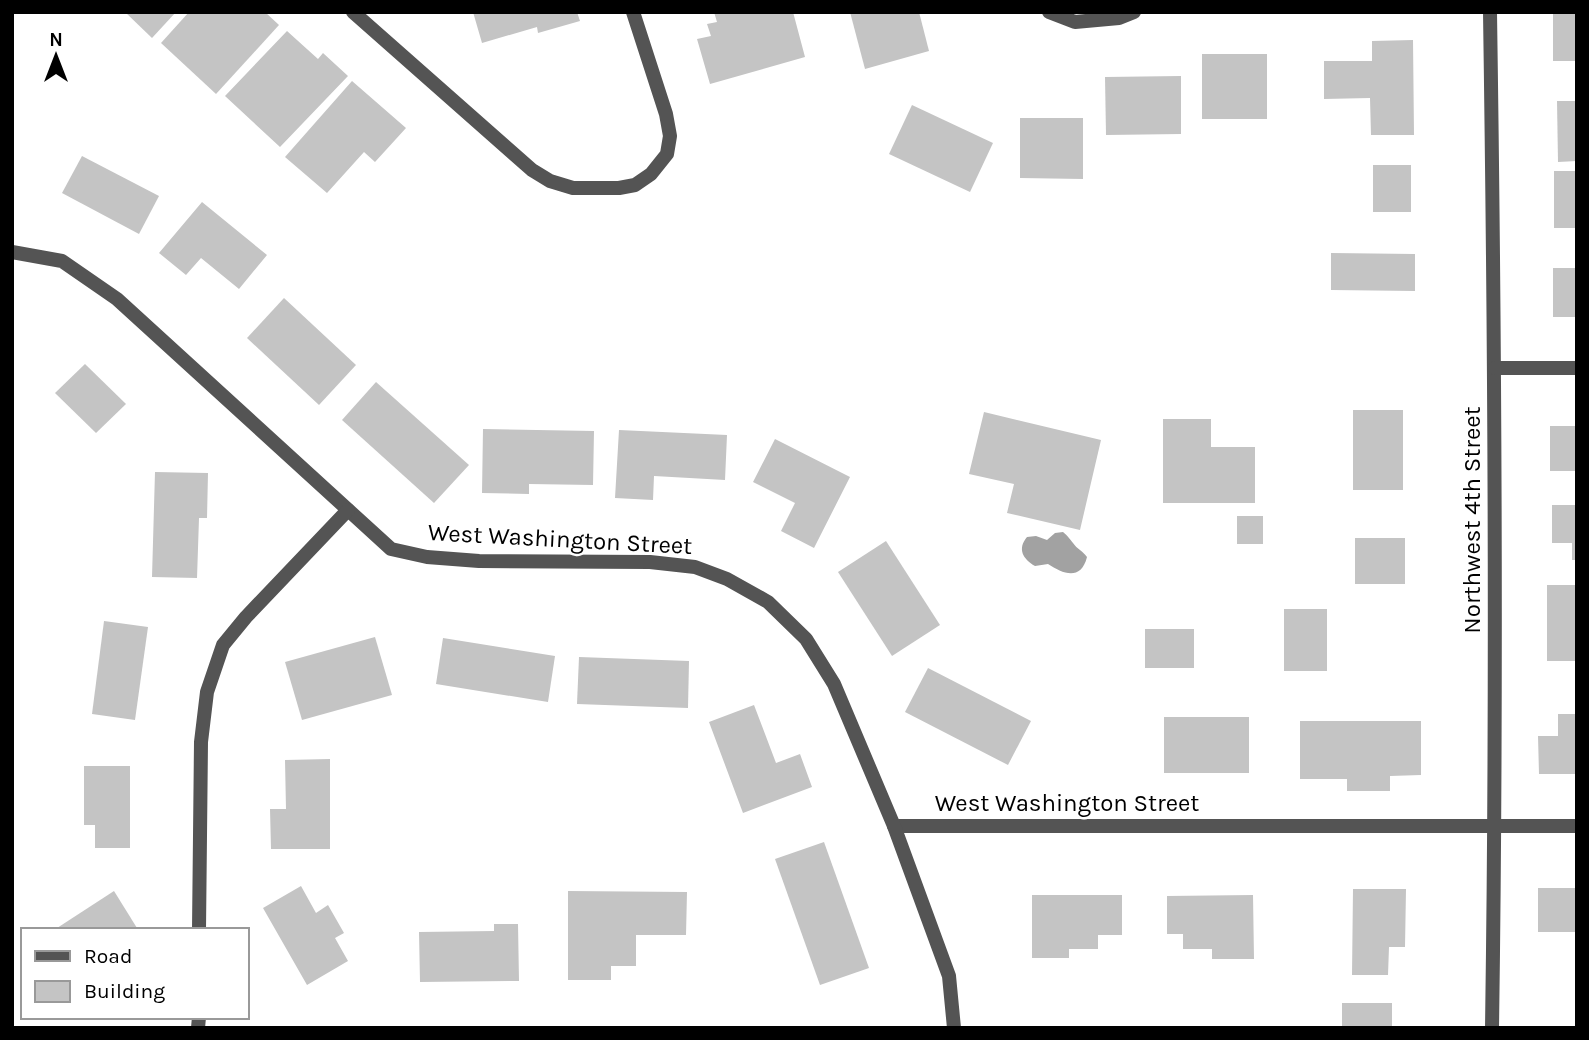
<svg xmlns="http://www.w3.org/2000/svg" width="1589" height="1040" font-family="Karla,sans-serif">
	<rect width="100%" height="100%" fill="#fff"/>
	<!-- water -->
	<path fill="#a2a2a2" d="M 1063,532 C 1068,536 1069,538 1073,543 C 1077,549 1083,551 1087,557 C 1081,581 1063,574 1048,564 L 1035,566 C 1023,559 1017,549 1027,537 L 1036,536 L 1047,540 L 1055,533 Z"/>
	<!-- building -->
	<g fill="#c4c4c4">
		<path d="M 125,12 L 176,12 L 152,38 Z"/>
		<path d="M 189,12 L 265,12 L 279,25 L 216,94 L 161,43 Z"/>
		<path d="M 473,12 L 577,12 L 580,21 L 538,33 L 537,27 L 482,43 Z"/>
		<path d="M 714,12 L 793,12 L 805,57 L 710,84 L 697,39 L 711,36 L 707,24 L 717,22 Z"/>
		<path d="M 850,12 L 919,12 L 929,51 L 865,69 Z"/>
		<rect x="1553" y="12" width="24" height="49"/>
		<path d="M 287,31 L 318,59 L 323,53 L 348,76 L 280,147 L 225,96 Z"/>
		<path d="M 1413,40 L 1414,135 L 1371,135 L 1370,98 L 1324,99 L 1324,61 L 1372,61 L 1372,41 Z"/>
		<rect x="1202" y="54" width="65" height="65"/>
		<path d="M 1181,76 L 1181,134 L 1106,135 L 1105,77 Z"/>
		<path d="M 352,81 L 406,128 L 375,162 L 364,152 L 327,193 L 285,157 Z"/>
		<path d="M 1557,101 L 1577,101 L 1577,161 L 1558,162 Z"/>
		<path d="M 912,105 L 993,143 L 970,192 L 889,154 Z"/>
		<path d="M 1020,118 L 1083,118 L 1083,179 L 1020,178 Z"/>
		<path d="M 82,156 L 159,196 L 139,234 L 62,193 Z"/>
		<rect x="1373" y="165" width="38" height="47"/>
		<rect x="1554" y="171" width="23" height="57"/>
		<path d="M 202,202 L 267,255 L 239,289 L 201,258 L 186,275 L 159,253 Z"/>
		<path d="M 1331,253 L 1415,254 L 1415,291 L 1331,290 Z"/>
		<rect x="1553" y="268" width="24" height="49"/>
		<path d="M 284,298 L 356,365 L 319,405 L 247,338 Z"/>
		<path d="M 85,364 L 126,404 L 96,433 L 55,393 Z"/>
		<path d="M 376,382 L 469,465 L 434,503 L 342,420 Z"/>
		<rect x="1353" y="410" width="50" height="80"/>
		<path d="M 984,412 L 1101,440 L 1080,530 L 1007,513 L 1014,484 L 969,474 Z"/>
		<path d="M 1163,419 L 1211,419 L 1211,447 L 1255,447 L 1255,503 L 1163,503 Z"/>
		<rect x="1550" y="426" width="27" height="45"/>
		<path d="M 483,429 L 594,431 L 593,485 L 529,484 L 529,494 L 482,493 Z"/>
		<path d="M 619,430 L 727,435 L 725,480 L 654,476 L 653,500 L 615,498 Z"/>
		<path d="M 775,439 L 850,477 L 814,548 L 781,531 L 795,503 L 753,482 Z"/>
		<path d="M 155,472 L 208,473 L 207,518 L 199,518 L 197,578 L 152,577 Z"/>
		<path d="M 1552,505 L 1577,505 L 1577,560 L 1572,560 L 1572,543 L 1552,543 Z"/>
		<rect x="1237" y="516" width="26" height="28"/>
		<rect x="1355" y="538" width="50" height="46"/>
		<path d="M 886,541 L 940,625 L 892,656 L 838,572 Z"/>
		<rect x="1547" y="585" width="30" height="76"/>
		<rect x="1284" y="609" width="43" height="62"/>
		<path d="M 104,621 L 148,627 L 135,720 L 92,714 Z"/>
		<rect x="1145" y="629" width="49" height="39"/>
		<path d="M 375,637 L 392,695 L 302,720 L 285,662 Z"/>
		<path d="M 443,638 L 555,656 L 548,702 L 436,684 Z"/>
		<path d="M 579,657 L 689,661 L 688,708 L 577,704 Z"/>
		<path d="M 928,668 L 1031,721 L 1008,765 L 905,712 Z"/>
		<path d="M 754,705 L 776,763 L 800,754 L 812,787 L 743,813 L 709,722 Z"/>
		<path d="M 1558,714 L 1577,714 L 1577,774 L 1539,774 L 1538,736 L 1558,736 Z"/>
		<rect x="1164" y="717" width="85" height="56"/>
		<path d="M 1300,721 L 1421,721 L 1421,775 L 1390,776 L 1390,791 L 1347,791 L 1347,779 L 1300,779 Z"/>
		<path d="M 330,759 L 330,849 L 271,849 L 270,809 L 286,809 L 285,760 Z"/>
		<path d="M 84,766 L 130,766 L 130,848 L 95,848 L 95,825 L 84,825 Z"/>
		<path d="M 824,842 L 869,968 L 820,985 L 775,859 Z"/>
		<path d="M 301,886 L 316,913 L 328,905 L 344,933 L 335,938 L 348,961 L 307,985 L 263,908 Z"/>
		<rect x="1538" y="888" width="39" height="44"/>
		<path d="M 1353,889 L 1406,889 L 1405,947 L 1389,947 L 1388,975 L 1352,975 Z"/>
		<path d="M 114,891 L 137,928 L 134,930 L 54,930 Z"/>
		<path d="M 568,891 L 687,892 L 686,935 L 636,935 L 636,966 L 611,966 L 611,980 L 568,980 Z"/>
		<path d="M 1032,895 L 1122,895 L 1122,935 L 1098,935 L 1098,949 L 1069,949 L 1069,958 L 1032,958 Z"/>
		<path d="M 1253,895 L 1254,959 L 1212,959 L 1212,949 L 1183,949 L 1183,934 L 1167,934 L 1167,896 Z"/>
		<path d="M 494,924 L 518,924 L 519,981 L 420,982 L 419,932 L 494,931 Z"/>
		<rect x="1342" y="1003" width="50" height="25"/>
	</g>
	<g fill="none" stroke-linecap="round" stroke-linejoin="round">
		<!-- minor -->
		<g stroke="#545454" stroke-width="14">
			<path d="M 353,12 L 532,170 L 550,181 L 573,188 L 619,188 L 635,185 L 651,174 L 667,154 L 670,136 L 666,114 L 633,12"/>
			<path d="M 1049,12 L 1075,22 L 1119,18 L 1134,12"/>
			<path d="M 1490,12 C 1495,351 1497,689 1492,1028"/>
			<path d="M 12,252 L 62,261 L 117,299 L 391,549 L 427,557 L 479,561 L 650,562 L 695,567 L 727,579 L 768,602 L 806,639 L 834,684 L 894,826 L 1577,826"/>
			<path d="M 1495,368 L 1577,368"/>
			<path d="M 894,826 L 949,976 L 954,1028"/>
			<path d="M 199,930 L 201,742 L 207,692 L 223,645 L 246,617 L 348,510"/>
			<path d="M 198,1028 L 199,1017"/>
		</g>
	</g>
	<g text-anchor="middle" dominant-baseline="central" stroke-width="5" stroke-linejoin="round" paint-order="stroke">
		<!-- street labels -->
		<g font-size="24" fill="#000" stroke="#fff">
			<text transform="translate(1472 520) rotate(-90)">Northwest 4th Street</text>
			<text transform="translate(560 539) rotate(3)">West Washington Street</text>
			<text x="1067" y="803">West Washington Street</text>
		</g>
	</g>
	<!-- border -->
	<rect width="1589" height="1040" fill="none" stroke="#000000" stroke-width="28"/>
	<!-- legend -->
	<rect x="21" y="928" width="228" height="91" fill="#ffffff" stroke="#999999" stroke-width="2"/>
	<rect x="35" y="951" width="35" height="10" fill="#545454" stroke="#999999" stroke-width="2"/>
	<text x="84" y="963" font-size="21" fill="#000000">Road</text>
	<rect x="35" y="981" width="35" height="21" fill="#c4c4c4" stroke="#999999" stroke-width="2"/>
	<text x="84" y="998" font-size="21" fill="#000000">Building</text>
	<!-- north arrow -->
	<g transform="translate(56 56)" stroke="#ffffff" stroke-width="5" paint-order="stroke">
	<path d="M0-5L12 26L0 18L-12 26Z" fill="#000000"/>
	<text y="-10" font-size="19" font-weight="bold" text-anchor="middle" fill="#000000">N</text>
	</g>
</svg>
